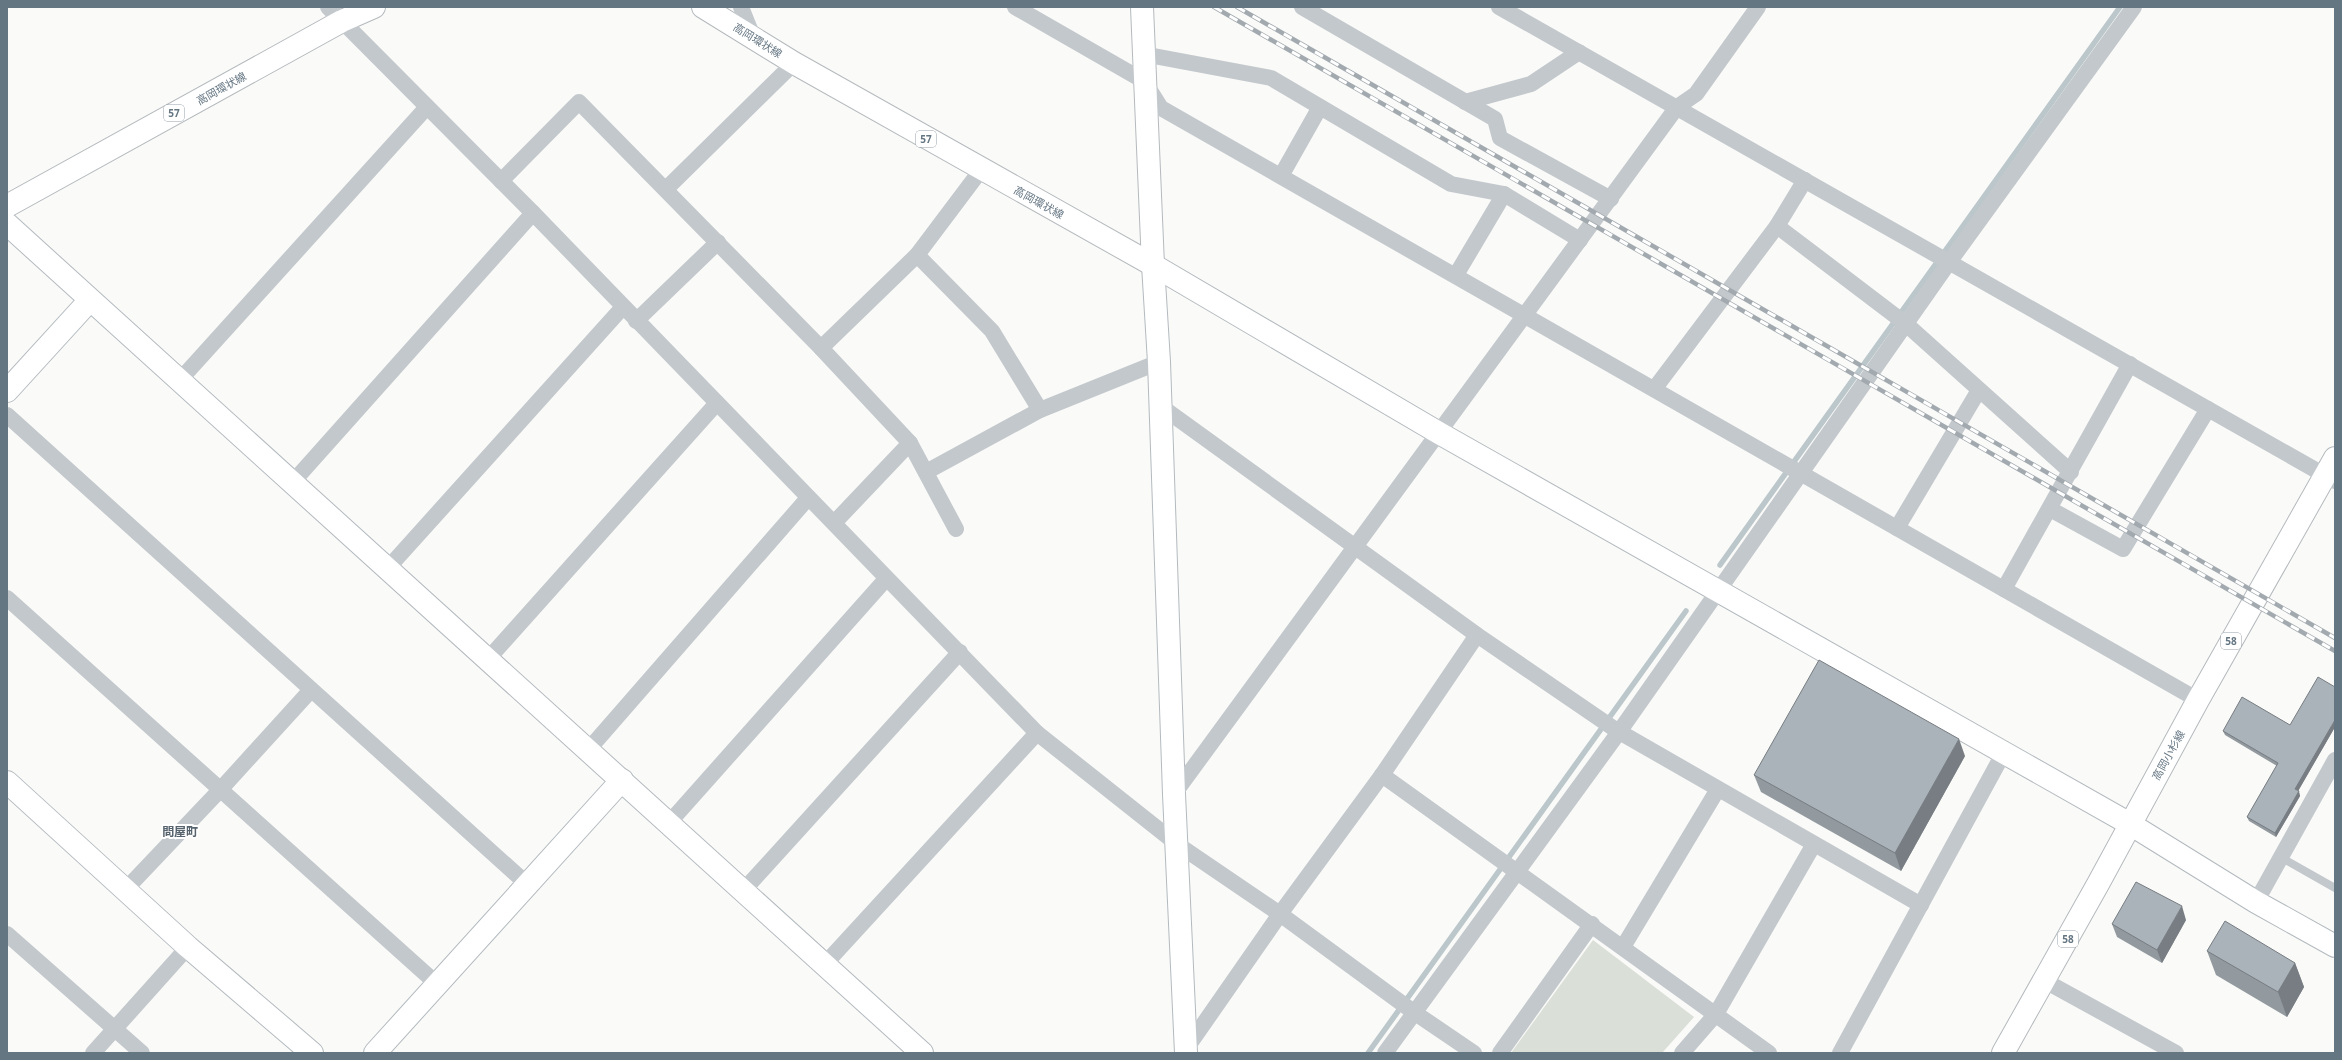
<svg xmlns="http://www.w3.org/2000/svg" width="2342" height="1060" font-family="'Open Sans','Noto Sans JP',sans-serif">
	<rect width="100%" height="100%" fill="#fafaf8"/>
	<!-- green -->
	<path fill="#dadfd7" d="M 1593,940 L 1694,1017 L 1662,1053 L 1511,1053 Z"/>
	<g fill="none" stroke-linecap="round" stroke-linejoin="round">
		<!-- stream -->
		<g stroke="#bbc7cb" stroke-width="5.5">
			<path d="M 1720,565 L 2120,7"/>
			<path d="M 1368,1053 L 1686,611"/>
		</g>
		<defs>
			<g id="secondary">
				<path d="M 7,224 L 922,1053"/>
				<path d="M 1153,265 L 1439,433 L 2130,824 L 2256,902 L 2335,946"/>
				<path d="M 1153,265 L 1159,362 L 1174,794 L 1186,1053"/>
				<path d="M 7,391 L 90,300"/>
				<path d="M 7,782 L 188,947 L 312,1053"/>
				<path d="M 375,1053 L 622,780"/>
			</g>
			<g id="primary">
				<path d="M 703,7 L 794,63 L 1153,265"/>
				<path d="M 1142,7 L 1153,265"/>
				<path d="M 7,206 L 342,21 L 374,7"/>
				<path d="M 2003,1053 L 2098,884 L 2198,700 L 2335,458"/>
			</g>
		</defs>
		<!-- secondary casing -->
		<use href="#secondary" stroke="#b3babf" stroke-width="24"/>
		<!-- primary casing -->
		<use href="#primary" stroke="#b5babe" stroke-width="24"/>
		<!-- lane -->
		<path stroke="#c3c8cc" stroke-width="8" d="M 2282,858 L 2335,888"/>
		<!-- street -->
		<g stroke="#c3c8cc" stroke-width="16">
			<path d="M 328,7 L 533,213 L 1037,733 L 1177,844 L 1280,914 L 1415,1013 L 1474,1053"/>
			<path d="M 741,7 L 753,37"/>
			<path d="M 1015,7 L 1144,81 L 1161,108 L 2198,700"/>
			<path d="M 1302,7 L 1495,119 L 1500,138 L 1611,199"/>
			<path d="M 1499,7 L 2335,481"/>
			<path d="M 1143,54 L 1271,78 L 1451,184 L 1504,194 L 1580,240"/>
			<path d="M 1465,102 L 1531,84 L 1579,52"/>
			<path d="M 1281,176 L 1320,107"/>
			<path d="M 501,181 L 579,102 L 821,348 L 910,443 L 956,529"/>
			<path d="M 666,189 L 794,63"/>
			<path d="M 1777,226 L 1906,324 L 2071,472"/>
			<path d="M 917,255 L 992,331 L 1040,410"/>
			<path d="M 1456,275 L 1504,194"/>
			<path d="M 636,321 L 718,242"/>
			<path d="M 821,348 L 917,255 L 981,170"/>
			<path d="M 179,381 L 427,107"/>
			<path d="M 1655,388 L 1777,226 L 1805,180"/>
			<path d="M 1159,405 L 1477,635 L 1616,730 L 1921,905"/>
			<path d="M 7,415 L 527,884"/>
			<path d="M 926,472 L 1040,410 L 1159,362"/>
			<path d="M 292,483 L 533,213"/>
			<path d="M 2050,509 L 2123,549 L 2208,409"/>
			<path d="M 834,523 L 910,443"/>
			<path d="M 1897,528 L 1979,390"/>
			<path d="M 388,568 L 623,307"/>
			<path d="M 2004,589 L 2130,364"/>
			<path d="M 7,598 L 437,984"/>
			<path d="M 488,659 L 717,403"/>
			<path d="M 589,749 L 808,498"/>
			<path d="M 1382,775 L 1769,1053"/>
			<path d="M 1174,794 L 1677,107 L 1696,94 L 1758,7"/>
			<path d="M 668,824 L 886,579"/>
			<path d="M 126,889 L 220,790 L 311,690"/>
			<path d="M 743,891 L 960,652"/>
			<path d="M 2256,902 L 2335,760"/>
			<path d="M 7,934 L 142,1053"/>
			<path d="M 1623,947 L 1718,789"/>
			<path d="M 824,965 L 1037,733"/>
			<path d="M 2045,981 L 2176,1053"/>
			<path d="M 1184,1052 L 1280,914 L 1382,775 L 1477,635"/>
			<path d="M 93,1053 L 188,947"/>
			<path d="M 1385,1053 L 1619,732 L 1950,261 L 2134,7"/>
			<path d="M 1500,1053 L 1592,924"/>
			<path d="M 1682,1053 L 1716,1014 L 1814,844"/>
			<path d="M 1840,1053 L 2003,754"/>
		</g>
		<!-- secondary -->
		<use href="#secondary" stroke="#fff" stroke-width="22"/>
		<!-- primary -->
		<use href="#primary" stroke="#fff" stroke-width="22"/>
		<defs>
			<g id="rail">
				<path d="M 1214,7 L 2335,651"/>
				<path d="M 1237,7 L 2335,638"/>
			</g>
		</defs>
		<!-- rail casing -->
		<use href="#rail" stroke="#a2aab0" stroke-width="4.5"/>
		<!-- rail -->
		<use href="#rail" stroke="#fff" stroke-width="3" stroke-dasharray="9" stroke-linecap="butt"/>
	</g>
	<!-- wall -->
	<g fill="#929a9f">
		<path d="M 2290,725 L 2335,727 L 2298,791 L 2300,796 L 2276,837 L 2249,821 L 2247,817 L 2277,766 L 2225,735 L 2223,731 Z"/>
		<path d="M 1965,756 L 1901,871 L 1761,792 L 1754,775 Z"/>
		<path d="M 2186,920 L 2162,963 L 2117,937 L 2112,924 Z"/>
		<path d="M 2207,951 L 2295,963 L 2304,987 L 2287,1017 L 2216,975 Z"/>
	</g>
	<!-- shaded-wall -->
	<g fill="#777d82">
		<path d="M 2335,720 L 2335,727 L 2297,793 L 2295,789 Z"/>
		<path d="M 1959,739 L 1965,756 L 1901,871 L 1895,853 Z"/>
		<path d="M 2299,791 L 2300,796 L 2276,837 L 2275,833 Z"/>
		<path d="M 2182,906 L 2186,920 L 2162,963 L 2157,950 Z"/>
		<path d="M 2295,963 L 2304,987 L 2287,1017 L 2278,992 Z"/>
	</g>
	<!-- building -->
	<g fill="#aab3b9" stroke="#777d82">
		<path d="M 1819,660 L 1959,739 L 1895,853 L 1754,775 Z"/>
		<path d="M 2318,677 L 2335,687 L 2335,720 L 2295,789 L 2299,791 L 2275,833 L 2247,817 L 2278,763 L 2223,731 L 2242,697 L 2290,725 Z"/>
		<path d="M 2136,882 L 2182,906 L 2157,950 L 2112,924 Z"/>
		<path d="M 2225,921 L 2295,963 L 2278,992 L 2207,951 Z"/>
	</g>
	<g text-anchor="middle" dominant-baseline="central" stroke-width="4" stroke-linejoin="round" paint-order="stroke">
		<!-- shield labels -->
		<g fill="#fff" stroke="#939fa8" stroke-width="1">
			<rect x="164" y="105" width="20" height="16" rx="3"/>
			<rect x="916" y="131" width="20" height="16" rx="3"/>
			<rect x="2221" y="633" width="20" height="16" rx="3"/>
			<rect x="2058" y="931" width="20" height="16" rx="3"/>
		</g>
		<g font-size="10" font-weight="bold" fill="#657683">
			<text x="174" y="113">57</text>
			<text x="926" y="139">57</text>
			<text x="2231" y="641">58</text>
			<text x="2068" y="939">58</text>
		</g>
		<!-- street labels -->
		<g font-size="11" fill="#657683" stroke="#fff">
			<text transform="translate(758 40) rotate(32)">高岡環状線</text>
			<text transform="translate(221 88) rotate(-29)">高岡環状線</text>
			<text transform="translate(1039 202) rotate(29)">高岡環状線</text>
			<text transform="translate(2168 755) rotate(-61)">高岡小杉線</text>
		</g>
		<!-- neighbourhood labels -->
		<g font-size="12" font-weight="bold" fill="#57646e" stroke="#fff">
			<text x="180" y="831">問屋町</text>
		</g>
	</g>
	<!-- border -->
	<rect width="2342" height="1060" fill="none" stroke="#657683" stroke-width="16"/>
</svg>
